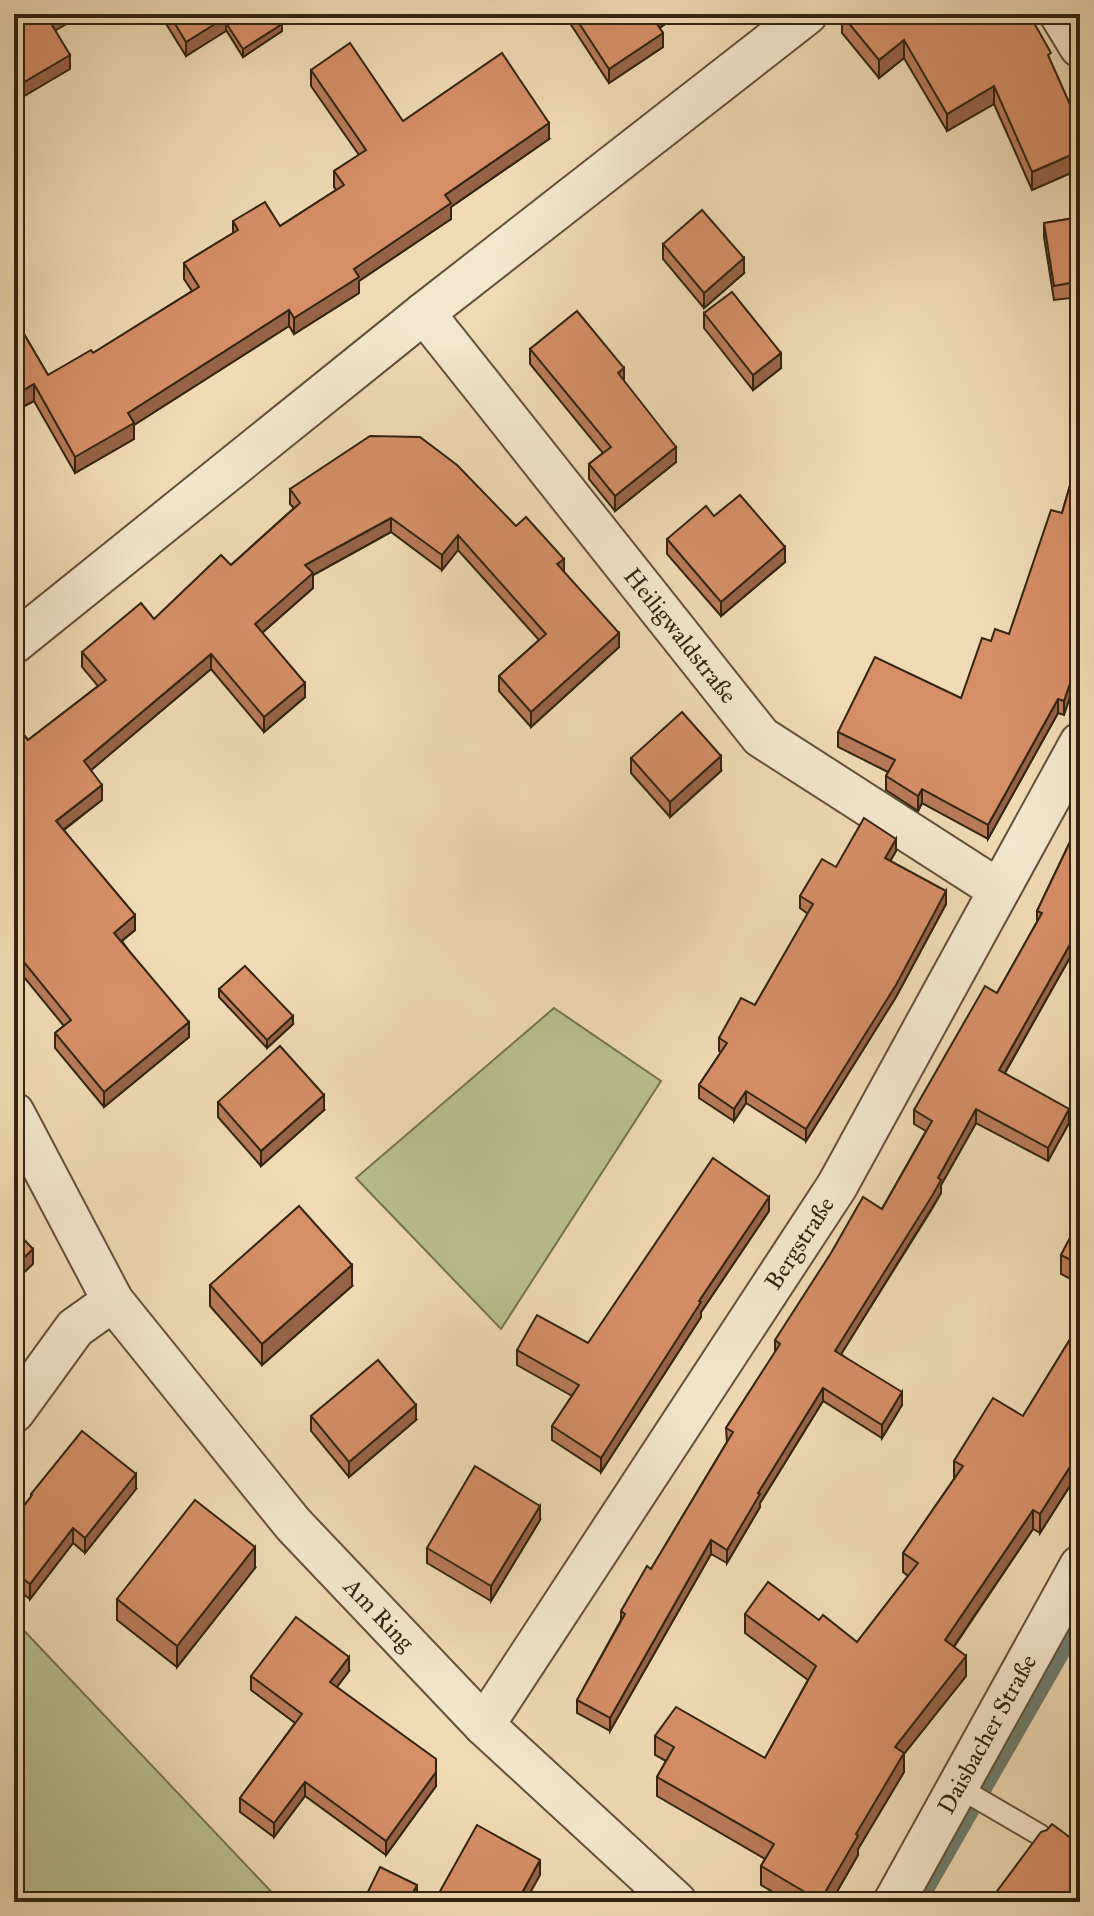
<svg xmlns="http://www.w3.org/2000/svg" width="1094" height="1916" font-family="'IM FELL Great Primer',serif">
	<rect width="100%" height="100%" fill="#eedab5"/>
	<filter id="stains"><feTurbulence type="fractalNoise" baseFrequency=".0025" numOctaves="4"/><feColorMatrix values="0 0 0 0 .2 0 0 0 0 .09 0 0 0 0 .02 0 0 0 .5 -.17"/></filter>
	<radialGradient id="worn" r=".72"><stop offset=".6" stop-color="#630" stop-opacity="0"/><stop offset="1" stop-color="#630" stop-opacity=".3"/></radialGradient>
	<!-- green -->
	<g fill="#b9bf8d" stroke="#767250" stroke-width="2">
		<path d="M 554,1008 L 661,1081 L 501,1329 L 356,1178 Z"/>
		<path d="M 14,1620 L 281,1902 L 14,1902 Z"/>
	</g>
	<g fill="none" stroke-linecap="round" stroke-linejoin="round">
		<!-- stream -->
		<path stroke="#707e71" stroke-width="14" d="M 920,1902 L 1080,1623"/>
		<defs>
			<path id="lane" d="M 958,1787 L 1040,1835"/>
			<g id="street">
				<path d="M 1060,14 L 1080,47"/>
				<path id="s1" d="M 424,313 L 761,737 L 999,890"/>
				<path d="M 14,643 L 424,313 L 807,14"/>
				<path id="s2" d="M 14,1113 L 113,1301 L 293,1524 L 484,1725 L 676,1902"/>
				<path d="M 14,1412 L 75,1328 L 113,1301"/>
				<path id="s3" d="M 484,1725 L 837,1186 L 1080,743"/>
				<path id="s4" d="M 894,1902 L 1080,1566"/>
			</g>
		</defs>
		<!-- lane casing -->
		<use href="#lane" stroke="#62523b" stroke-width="24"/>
		<!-- street casing -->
		<use href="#street" stroke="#62523b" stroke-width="44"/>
		<!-- lane -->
		<use href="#lane" stroke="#f4e7cf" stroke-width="20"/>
		<!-- street -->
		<use href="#street" stroke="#f4e7cf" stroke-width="40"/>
	</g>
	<!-- wall -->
	<g fill="#b87a59" stroke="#332512" stroke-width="2">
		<path d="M 160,14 L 276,14 L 282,31 L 243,57 L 226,30 L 186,56 Z"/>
		<path d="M 564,14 L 679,14 L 660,28 L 663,47 L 609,83 Z"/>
		<path d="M 842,15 L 1051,63 L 1080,127 L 1080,169 L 1032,190 L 994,104 L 947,131 L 904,58 L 879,78 L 842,33 Z"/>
		<path d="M 311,70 L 403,121 L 549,139 L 451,207 L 451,219 L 359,281 L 359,293 L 294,334 L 289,326 L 134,425 L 134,439 L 75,473 L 34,401 L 17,410 L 14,404 L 14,317 L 48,375 L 93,353 L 192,291 L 184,279 L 184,263 L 233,233 L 233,221 L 280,226 L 336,190 L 334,187 L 334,171 L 359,155 L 311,86 Z"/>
		<path d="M 1080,217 L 1080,359 L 1070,298 L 1054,300 L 1044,237 L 1044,223 Z"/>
		<path d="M 663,244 L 744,273 L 704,308 L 663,259 Z"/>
		<path d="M 704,313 L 781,368 L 753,390 L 704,328 Z"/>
		<path d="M 530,349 L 624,382 L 676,462 L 615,511 L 589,479 L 589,464 L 603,453 L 530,364 Z"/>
		<path d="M 1075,468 L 1064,715 L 1058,713 L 988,839 L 922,803 L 918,811 L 886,790 L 886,776 L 888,772 L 838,747 L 838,732 L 961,698 L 991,641 L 1009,634 L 1062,513 Z"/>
		<path d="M 290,489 L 516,526 L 564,572 L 619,647 L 531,727 L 499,691 L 499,676 L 539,640 L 458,550 L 442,570 L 391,532 L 313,575 L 313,588 L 262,633 L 305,697 L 264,732 L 211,669 L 91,770 L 102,800 L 64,830 L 135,930 L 122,941 L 189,1037 L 104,1107 L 55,1048 L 55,1033 L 64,1026 L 14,965 L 14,723 L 28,740 L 98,686 L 82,667 L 82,652 L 154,619 L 231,565 L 294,508 L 290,504 Z"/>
		<path d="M 714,516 L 785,562 L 721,616 L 667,554 L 667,539 Z"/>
		<path d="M 631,758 L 721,771 L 670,817 L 631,773 Z"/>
		<path d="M 1080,821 L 1080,947 L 1077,945 L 1005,1073 L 1069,1123 L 1048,1161 L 976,1123 L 941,1185 L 941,1193 L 932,1209 L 841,1354 L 902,1405 L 882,1438 L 823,1401 L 760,1503 L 760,1507 L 727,1563 L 711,1554 L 610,1731 L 577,1713 L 577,1700 L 621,1620 L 621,1611 L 651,1569 L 727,1442 L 726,1428 L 775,1353 L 775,1340 L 882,1209 L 926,1131 L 914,1124 L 914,1110 L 997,993 L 1037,922 L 1037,911 Z"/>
		<path d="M 896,851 L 890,861 L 946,904 L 896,997 L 806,1141 L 746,1103 L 734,1121 L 699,1098 L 699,1085 L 721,1052 L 719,1051 L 719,1038 L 755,1005 L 808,914 L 800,908 L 800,896 Z"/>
		<path d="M 219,989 L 293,1024 L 267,1048 L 219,997 Z"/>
		<path d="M 218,1102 L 324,1110 L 261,1166 L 218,1117 Z"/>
		<path d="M 769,1211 L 701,1312 L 701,1317 L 601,1472 L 552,1440 L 552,1426 L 572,1396 L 517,1365 L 517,1350 L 588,1343 Z"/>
		<path d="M 1080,1219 L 1080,1284 L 1061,1274 L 1061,1255 Z"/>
		<path d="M 210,1285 L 352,1286 L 262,1365 L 210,1306 Z"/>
		<path d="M 1080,1323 L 1080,1470 L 1040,1533 L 1033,1529 L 954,1647 L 966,1676 L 904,1754 L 904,1772 L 858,1849 L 858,1855 L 831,1902 L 790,1902 L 761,1885 L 761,1866 L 765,1859 L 657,1796 L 657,1777 L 666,1761 L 655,1755 L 655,1736 L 765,1758 L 808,1680 L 745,1633 L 745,1614 L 819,1620 L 857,1642 L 908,1576 L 903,1572 L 903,1553 L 954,1479 L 954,1461 L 1023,1416 Z"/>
		<path d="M 311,1416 L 416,1420 L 349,1477 L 311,1431 Z"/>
		<path d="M 136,1489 L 85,1553 L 73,1543 L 30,1599 L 14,1587 L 14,1519 L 31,1497 L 31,1494 Z"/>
		<path d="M 540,1520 L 491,1601 L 427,1563 L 427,1548 Z"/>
		<path d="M 255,1568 L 177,1667 L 117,1620 L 117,1599 Z"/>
		<path d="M 349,1671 L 337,1687 L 436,1786 L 386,1855 L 305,1796 L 274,1837 L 240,1812 L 240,1798 L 295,1723 L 251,1690 L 251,1676 Z"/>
	</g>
	<!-- shaded-wall -->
	<g fill="#966348" stroke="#332512" stroke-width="2">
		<path d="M 59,14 L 84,14 L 49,34 L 49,20 Z"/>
		<path d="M 490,14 L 500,14 L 490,21 Z"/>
		<path d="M 659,14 L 679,14 L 653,32 L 653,18 Z"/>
		<path d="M 226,17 L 226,31 L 186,56 L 186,42 Z"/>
		<path d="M 282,24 L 282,31 L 243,57 L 243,49 Z"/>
		<path d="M 663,33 L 663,47 L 609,83 L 609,69 Z"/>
		<path d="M 904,40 L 904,58 L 879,78 L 879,60 Z"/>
		<path d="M 70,55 L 70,69 L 14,102 L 14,88 Z"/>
		<path d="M 994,86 L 994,104 L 947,131 L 947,114 Z"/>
		<path d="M 549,123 L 549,139 L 451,207 L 451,219 L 359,281 L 359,293 L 294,334 L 294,318 L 445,195 Z"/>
		<path d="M 1080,151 L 1080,169 L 1032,190 L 1032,172 Z"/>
		<path d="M 23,178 L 23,192 L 14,197 L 14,183 Z"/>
		<path d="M 744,258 L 744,273 L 704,308 L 704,293 Z"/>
		<path d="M 289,310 L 289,326 L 134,425 L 134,439 L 75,473 L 75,457 L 128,413 Z"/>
		<path d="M 781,353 L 781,368 L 753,390 L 753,375 Z"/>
		<path d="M 624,368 L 624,383 L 618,373 Z"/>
		<path d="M 34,384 L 34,401 L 17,410 L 17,394 Z"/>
		<path d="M 676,447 L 676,462 L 615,511 L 615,496 Z"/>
		<path d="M 391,518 L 391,532 L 313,575 L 313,588 L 255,639 L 255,624 L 305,565 Z"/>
		<path d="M 458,535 L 458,550 L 442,570 L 442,555 Z"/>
		<path d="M 785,547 L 785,562 L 721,616 L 721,602 Z"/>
		<path d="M 564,559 L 564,573 L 557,564 Z"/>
		<path d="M 619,633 L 619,647 L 531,727 L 531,712 Z"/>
		<path d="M 211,654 L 211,669 L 84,776 L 84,761 Z"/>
		<path d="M 1080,654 L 1080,668 L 1064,715 L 1064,701 Z"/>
		<path d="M 305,683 L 305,697 L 264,732 L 264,717 Z"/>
		<path d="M 1058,699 L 1058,713 L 988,839 L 988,825 Z"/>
		<path d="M 721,756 L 721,771 L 670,817 L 670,802 Z"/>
		<path d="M 102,785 L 102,800 L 56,835 L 56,821 Z"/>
		<path d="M 922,789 L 922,803 L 918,811 L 918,796 Z"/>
		<path d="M 896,839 L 896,851 L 885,870 L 885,858 Z"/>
		<path d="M 946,891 L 946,904 L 896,997 L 806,1141 L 806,1129 Z"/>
		<path d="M 135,915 L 135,930 L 114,947 L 114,933 Z"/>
		<path d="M 1077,932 L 1077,945 L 999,1083 L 999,1070 Z"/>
		<path d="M 293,1016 L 293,1024 L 267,1048 L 267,1040 Z"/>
		<path d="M 189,1022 L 189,1037 L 104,1107 L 104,1092 Z"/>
		<path d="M 746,1091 L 746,1103 L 734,1121 L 734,1109 Z"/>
		<path d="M 324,1095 L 324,1110 L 261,1166 L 261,1151 Z"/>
		<path d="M 976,1109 L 976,1123 L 941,1185 L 941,1193 L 835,1364 L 835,1351 L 938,1178 Z"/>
		<path d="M 1069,1109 L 1069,1123 L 1048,1161 L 1048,1148 Z"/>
		<path d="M 769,1197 L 769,1211 L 701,1312 L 701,1317 L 601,1472 L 601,1458 L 699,1301 Z"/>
		<path d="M 33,1249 L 33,1264 L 14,1282 L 14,1267 Z"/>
		<path d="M 352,1265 L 352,1286 L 262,1365 L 262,1344 Z"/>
		<path d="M 823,1388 L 823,1401 L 760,1503 L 760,1507 L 727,1563 L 727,1550 L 758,1493 Z"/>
		<path d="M 902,1392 L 902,1405 L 882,1438 L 882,1425 Z"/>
		<path d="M 416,1405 L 416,1420 L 349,1477 L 349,1462 Z"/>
		<path d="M 1080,1451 L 1080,1470 L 1040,1533 L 1040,1514 Z"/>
		<path d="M 136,1474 L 136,1489 L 85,1553 L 85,1538 Z"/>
		<path d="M 540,1506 L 540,1520 L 491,1601 L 491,1586 Z"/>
		<path d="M 1033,1510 L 1033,1529 L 945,1659 L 945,1640 Z"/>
		<path d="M 73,1528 L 73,1543 L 30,1599 L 30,1584 Z"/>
		<path d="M 711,1540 L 711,1554 L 610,1731 L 610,1718 Z"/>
		<path d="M 255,1547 L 255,1568 L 177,1667 L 177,1646 Z"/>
		<path d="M 966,1656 L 966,1676 L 904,1754 L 904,1772 L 858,1849 L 858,1855 L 831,1902 L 820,1902 L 856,1834 L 895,1747 Z"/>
		<path d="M 349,1657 L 349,1671 L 330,1696 L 330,1682 Z"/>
		<path d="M 436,1772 L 436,1786 L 386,1855 L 386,1841 Z"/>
		<path d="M 305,1782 L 305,1796 L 274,1837 L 274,1823 Z"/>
		<path d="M 540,1860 L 540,1875 L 525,1902 L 517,1902 Z"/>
		<path d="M 417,1885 L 417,1893 L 412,1902 L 408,1902 Z"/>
	</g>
	<!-- building -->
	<g fill="#d68e67" stroke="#332512" stroke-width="2">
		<path d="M 14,14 L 59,14 L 49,20 L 70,55 L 14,88 Z"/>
		<path d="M 169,14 L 224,14 L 226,17 L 186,42 Z"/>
		<path d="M 224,14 L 276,14 L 282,24 L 243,49 L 226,23 L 226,17 Z"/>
		<path d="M 573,14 L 659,14 L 653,18 L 663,33 L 609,69 Z"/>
		<path d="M 843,14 L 1029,14 L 1051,53 L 1048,55 L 1080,127 L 1080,151 L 1032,172 L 994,86 L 947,114 L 904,40 L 879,60 L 842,15 Z"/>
		<path d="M 350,43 L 403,121 L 502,53 L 549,123 L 445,195 L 451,203 L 354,269 L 359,277 L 294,318 L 289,310 L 128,413 L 134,423 L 75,457 L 34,384 L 17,394 L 14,388 L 14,317 L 48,375 L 91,350 L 93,353 L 199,287 L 184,263 L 238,230 L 233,221 L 265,202 L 280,226 L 344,185 L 334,171 L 366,150 L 311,70 Z"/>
		<path d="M 14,163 L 23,178 L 14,183 Z"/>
		<path d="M 702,210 L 744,258 L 704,293 L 663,244 Z"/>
		<path d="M 1080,217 L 1080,344 L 1070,283 L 1054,286 L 1044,223 Z"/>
		<path d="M 732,292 L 781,353 L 753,375 L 704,313 Z"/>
		<path d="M 577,311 L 624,368 L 618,373 L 676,447 L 615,496 L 589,464 L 611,447 L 530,349 Z"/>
		<path d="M 1077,404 L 1080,404 L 1080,654 L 1064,701 L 1058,699 L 988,825 L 922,789 L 918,796 L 886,776 L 895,760 L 838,732 L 875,657 L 961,698 L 982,638 L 991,641 L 995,629 L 1009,634 L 1051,510 L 1062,513 L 1075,468 Z"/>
		<path d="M 370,436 L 420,437 L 457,465 L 516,526 L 526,517 L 564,559 L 557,564 L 619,633 L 531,712 L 499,676 L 546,634 L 458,535 L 442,555 L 391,518 L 305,565 L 313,573 L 255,624 L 305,683 L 264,717 L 211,654 L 84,761 L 102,785 L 56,821 L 135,915 L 114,933 L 189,1022 L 104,1092 L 55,1033 L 71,1020 L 14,950 L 14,723 L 28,740 L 106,680 L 82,652 L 141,603 L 154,619 L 221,555 L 231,565 L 300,503 L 290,489 Z"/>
		<path d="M 740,495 L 785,547 L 721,602 L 667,539 L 706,506 L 714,516 Z"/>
		<path d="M 682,712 L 721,756 L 670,802 L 631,758 Z"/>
		<path d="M 864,818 L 896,839 L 885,858 L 946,891 L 896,985 L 806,1129 L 746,1091 L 734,1109 L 699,1085 L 727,1043 L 719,1038 L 741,998 L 755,1005 L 813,904 L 800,896 L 822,859 L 836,867 Z"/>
		<path d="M 1080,821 L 1080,934 L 1077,932 L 999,1070 L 1069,1109 L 1048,1148 L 976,1109 L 938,1178 L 941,1180 L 932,1196 L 835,1351 L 902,1392 L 882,1425 L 823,1388 L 758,1493 L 760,1494 L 727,1550 L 711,1540 L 610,1718 L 577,1700 L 625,1614 L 621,1611 L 647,1566 L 651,1569 L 733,1432 L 726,1428 L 780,1344 L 775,1340 L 831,1253 L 863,1197 L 882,1209 L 932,1121 L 914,1110 L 985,986 L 997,993 L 1042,913 L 1037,911 Z"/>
		<path d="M 245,966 L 293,1016 L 267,1040 L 219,989 Z"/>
		<path d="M 280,1046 L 324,1095 L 261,1151 L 218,1102 Z"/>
		<path d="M 713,1158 L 769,1197 L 699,1301 L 701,1302 L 601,1458 L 552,1426 L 579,1385 L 517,1350 L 537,1315 L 588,1343 Z"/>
		<path d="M 299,1206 L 352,1265 L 262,1344 L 210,1285 Z"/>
		<path d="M 1080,1219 L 1080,1265 L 1061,1255 Z"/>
		<path d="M 14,1229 L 33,1249 L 14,1267 Z"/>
		<path d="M 1080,1323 L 1080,1451 L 1040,1514 L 1033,1510 L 945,1640 L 966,1656 L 895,1747 L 904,1753 L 856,1834 L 858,1836 L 820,1901 L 761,1866 L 774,1844 L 657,1777 L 674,1747 L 655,1736 L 676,1707 L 765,1758 L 816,1666 L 745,1614 L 768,1582 L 819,1620 L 823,1615 L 857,1642 L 918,1563 L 903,1553 L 963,1466 L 954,1461 L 993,1398 L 1023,1416 Z"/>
		<path d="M 378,1360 L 416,1405 L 349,1462 L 311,1416 Z"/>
		<path d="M 82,1431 L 136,1474 L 85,1538 L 73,1528 L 30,1584 L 14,1572 L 14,1519 L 32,1495 L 31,1494 Z"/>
		<path d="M 475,1466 L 540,1506 L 491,1586 L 427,1548 Z"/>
		<path d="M 195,1500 L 255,1547 L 177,1646 L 117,1599 Z"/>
		<path d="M 296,1617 L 349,1657 L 330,1682 L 436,1759 L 436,1772 L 386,1841 L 305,1782 L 274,1823 L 240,1798 L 302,1714 L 251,1676 Z"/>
		<path d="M 1052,1824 L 1080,1845 L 1080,1902 L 1074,1897 L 1071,1902 L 989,1902 L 1041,1832 L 1047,1830 Z"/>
		<path d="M 477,1825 L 540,1860 L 517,1902 L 434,1902 Z"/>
		<path d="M 380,1867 L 417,1885 L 408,1902 L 363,1902 Z"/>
		<path d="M 955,1896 L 963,1902 L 950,1902 Z"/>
	</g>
	<g text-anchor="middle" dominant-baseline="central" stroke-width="7" stroke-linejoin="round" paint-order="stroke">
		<!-- street labels -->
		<g font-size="24" fill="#332512" stroke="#f4e7cf">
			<text stroke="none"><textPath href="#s1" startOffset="412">Heiligwaldstraße</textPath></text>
			<text stroke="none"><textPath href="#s3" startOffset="576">Bergstraße</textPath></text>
			<text stroke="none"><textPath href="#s2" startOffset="624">Am Ring</textPath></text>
			<text stroke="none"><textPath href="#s4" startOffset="192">Daisbacher Straße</textPath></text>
		</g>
	</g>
	<!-- margin -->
	<rect width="1094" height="1916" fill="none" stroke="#eedab5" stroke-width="48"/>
	<rect x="16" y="16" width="1062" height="1884" fill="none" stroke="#332512" stroke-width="4"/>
	<rect x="24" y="24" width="1046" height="1868" fill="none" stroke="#332512" stroke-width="2"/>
	<rect width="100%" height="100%" filter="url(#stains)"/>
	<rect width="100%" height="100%" fill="url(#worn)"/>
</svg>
